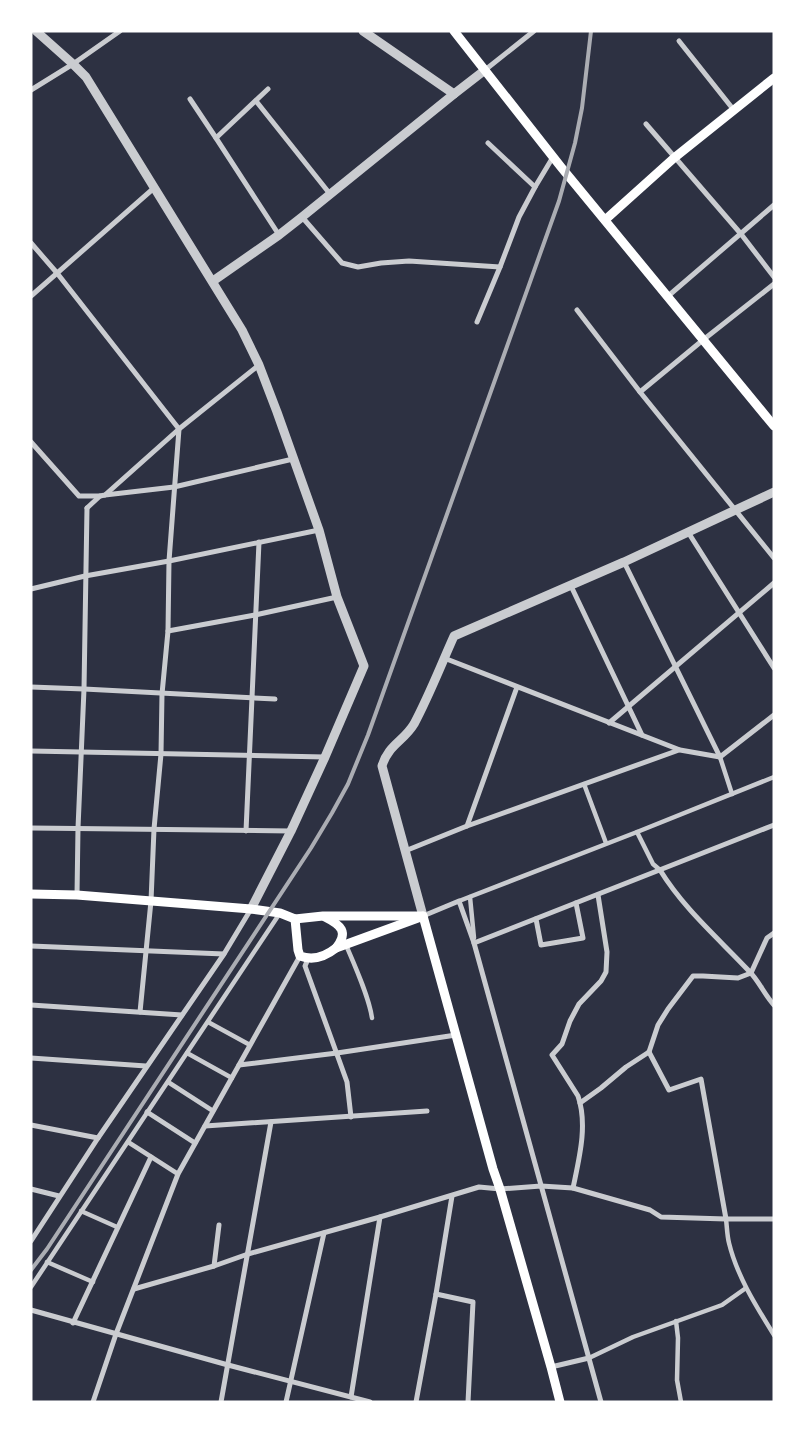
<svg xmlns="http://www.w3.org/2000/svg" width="805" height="1433" font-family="'Asap Condensed',sans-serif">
	<rect width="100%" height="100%" fill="#2d3142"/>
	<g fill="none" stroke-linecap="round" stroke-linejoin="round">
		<!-- pedestrian -->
		<g stroke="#caccd0" stroke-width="4.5">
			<path d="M 720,757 L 732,794"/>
			<path d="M 584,784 L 606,843"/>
			<path d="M 637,832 L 653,864 L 660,870"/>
			<path d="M 470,897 L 474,938"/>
			<path d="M 459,901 L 637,832 L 774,777"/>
			<path d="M 346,945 C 355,966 369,997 372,1018"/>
			<path d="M 208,1022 L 250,1045"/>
			<path d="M 187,1053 L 232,1078"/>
			<path d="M 168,1082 L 213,1111"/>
			<path d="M 128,1142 L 178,1174"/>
			<path d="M 81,1211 L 117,1227"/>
			<path d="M 726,1219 C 727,1227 727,1235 729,1243 C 737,1276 756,1306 774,1335"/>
			<path d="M 47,1262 L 93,1282"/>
			<path d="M 31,1287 L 280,913"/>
			<path d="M 676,1321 L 678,1338 L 677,1380 L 681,1402"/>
			<path d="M 589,1358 L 633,1337 L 722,1305 L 746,1288"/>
		</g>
		<!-- minor -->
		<g stroke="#caccd0" stroke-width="5">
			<path d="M 679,41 L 733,109"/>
			<path d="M 485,70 L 534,31"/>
			<path d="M 31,90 L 73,64 L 120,31"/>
			<path d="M 190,99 L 216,138 L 279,235"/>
			<path d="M 256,101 L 330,194"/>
			<path d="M 646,124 L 741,234 L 774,277"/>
			<path d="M 216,138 L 268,89"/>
			<path d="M 488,143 L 535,187"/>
			<path d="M 302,217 L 342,263 L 358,267 L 381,263 L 409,261 L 500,267"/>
			<path d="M 31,243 L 57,273 L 179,429 L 169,561 L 168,631 L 162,694 L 161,754 L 154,829 L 151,901 L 140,1012"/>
			<path d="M 31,296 L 154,188"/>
			<path d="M 667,297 L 774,205"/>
			<path d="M 577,310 L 640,392 L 774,558"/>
			<path d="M 477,322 L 500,267 L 519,217 L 535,187 L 553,157"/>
			<path d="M 640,392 L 703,340 L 774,284"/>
			<path d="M 31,442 L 79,496 L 100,496"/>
			<path d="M 105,495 L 174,487 L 293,459"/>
			<path d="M 87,508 L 100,496 L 105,495 L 179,429 L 259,365"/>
			<path d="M 688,532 L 774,668"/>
			<path d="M 624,562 L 720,757"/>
			<path d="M 571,586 L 642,735"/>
			<path d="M 31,589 L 85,576 L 169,561 L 319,530"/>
			<path d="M 168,631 L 255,615 L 337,597"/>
			<path d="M 444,658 L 680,750 L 720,757"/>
			<path d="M 31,687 L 84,689 L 275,699"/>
			<path d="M 609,723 L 774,583"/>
			<path d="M 31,751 L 325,757"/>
			<path d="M 720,757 L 774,715"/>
			<path d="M 467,826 L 517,687"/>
			<path d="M 31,828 L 291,831"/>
			<path d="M 246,831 L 259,542"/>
			<path d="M 405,851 L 467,826 L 679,750"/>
			<path d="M 660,870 C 684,909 718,938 749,971 C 759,981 764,994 774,1005"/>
			<path d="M 77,895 L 78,828 L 84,689 L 87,508"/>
			<path d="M 423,916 L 459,901 L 474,943 L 601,1402"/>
			<path d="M 536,919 L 541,945 L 583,938 L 576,903"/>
			<path d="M 474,943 L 774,825"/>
			<path d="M 31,946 L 224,954"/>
			<path d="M 308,959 L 305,966 L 347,1082 L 351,1117"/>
			<path d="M 751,973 L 767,938 L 774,933"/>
			<path d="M 31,1005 L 182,1015"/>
			<path d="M 649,1052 L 669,1090 L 701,1079 L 726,1219"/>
			<path d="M 649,1052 L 658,1025 L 668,1009 L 693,976 L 703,976 L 738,978 L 751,973"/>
			<path d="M 31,1058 L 146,1066"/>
			<path d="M 239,1065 L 337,1053 L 456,1035"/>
			<path d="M 580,1103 L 601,1088 L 626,1067 L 649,1052"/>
			<path d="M 147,1112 L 195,1143"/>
			<path d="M 31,1125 L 98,1138"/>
			<path d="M 205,1126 L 427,1111"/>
			<path d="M 573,1188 C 579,1159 588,1125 578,1096 L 552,1055 L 562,1044 L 570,1021 L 579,1004 L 601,981 L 606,972 L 607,952 L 598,895"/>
			<path d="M 31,1189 L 59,1196"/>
			<path d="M 31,1241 L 98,1138 L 224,954 L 251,909"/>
			<path d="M 214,1266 L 219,1225"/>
			<path d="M 134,1289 L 214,1266 L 248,1254 L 380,1217 L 479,1187 L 500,1189 L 541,1186 L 573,1188 L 650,1210 L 661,1217 L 726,1219 L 774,1219"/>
			<path d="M 436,1294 L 473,1302 L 468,1402"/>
			<path d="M 31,1310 L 228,1365 L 370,1402"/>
			<path d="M 73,1323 L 151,1157"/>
			<path d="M 551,1367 L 589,1358"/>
			<path d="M 351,1397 L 380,1217"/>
			<path d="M 93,1402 L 116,1334 L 178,1174 L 300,956"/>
			<path d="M 221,1402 L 271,1122"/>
			<path d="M 286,1402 L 324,1233"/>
			<path d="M 416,1402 L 436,1294 L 452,1196"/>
		</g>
		<!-- tertiary -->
		<g stroke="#caccd0" stroke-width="9">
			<path d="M 36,31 L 73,64 L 86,77 L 242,330 L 259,365 L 277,412 L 319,530 L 337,597 L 364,666 L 325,757 L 291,831 L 251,909"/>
			<path d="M 363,31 L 454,94"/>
			<path d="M 213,281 L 279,235 L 302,217 L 454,94 L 485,70"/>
			<path d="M 423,916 L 382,766 C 388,745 404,741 414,724 C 429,696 441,665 454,636 L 624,562 L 774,492"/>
		</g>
		<!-- secondary -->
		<g stroke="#fff" stroke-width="9">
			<path d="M 454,31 L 561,167 L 774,426"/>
			<path d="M 605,220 L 674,158 L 774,78"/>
			<path d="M 31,894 L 77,895 L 251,909 L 280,913 L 295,919 L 323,916 L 423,916"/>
			<path d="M 423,916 L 493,1169 L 500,1189 L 551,1367 L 560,1402"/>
			<path d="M 325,917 C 341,925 349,932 336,948"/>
			<path d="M 295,919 L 298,950 L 300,956 C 313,961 326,956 336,948 L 418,918"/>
		</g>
		<!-- rail -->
		<path stroke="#abadb3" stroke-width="4" d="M 31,1270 L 47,1249 L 311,848 L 332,813 L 348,784 L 368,735 L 559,201 L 575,143 L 582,108 L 591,31"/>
	</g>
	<!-- border -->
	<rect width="805" height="1433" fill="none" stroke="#ffffff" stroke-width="65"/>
</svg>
